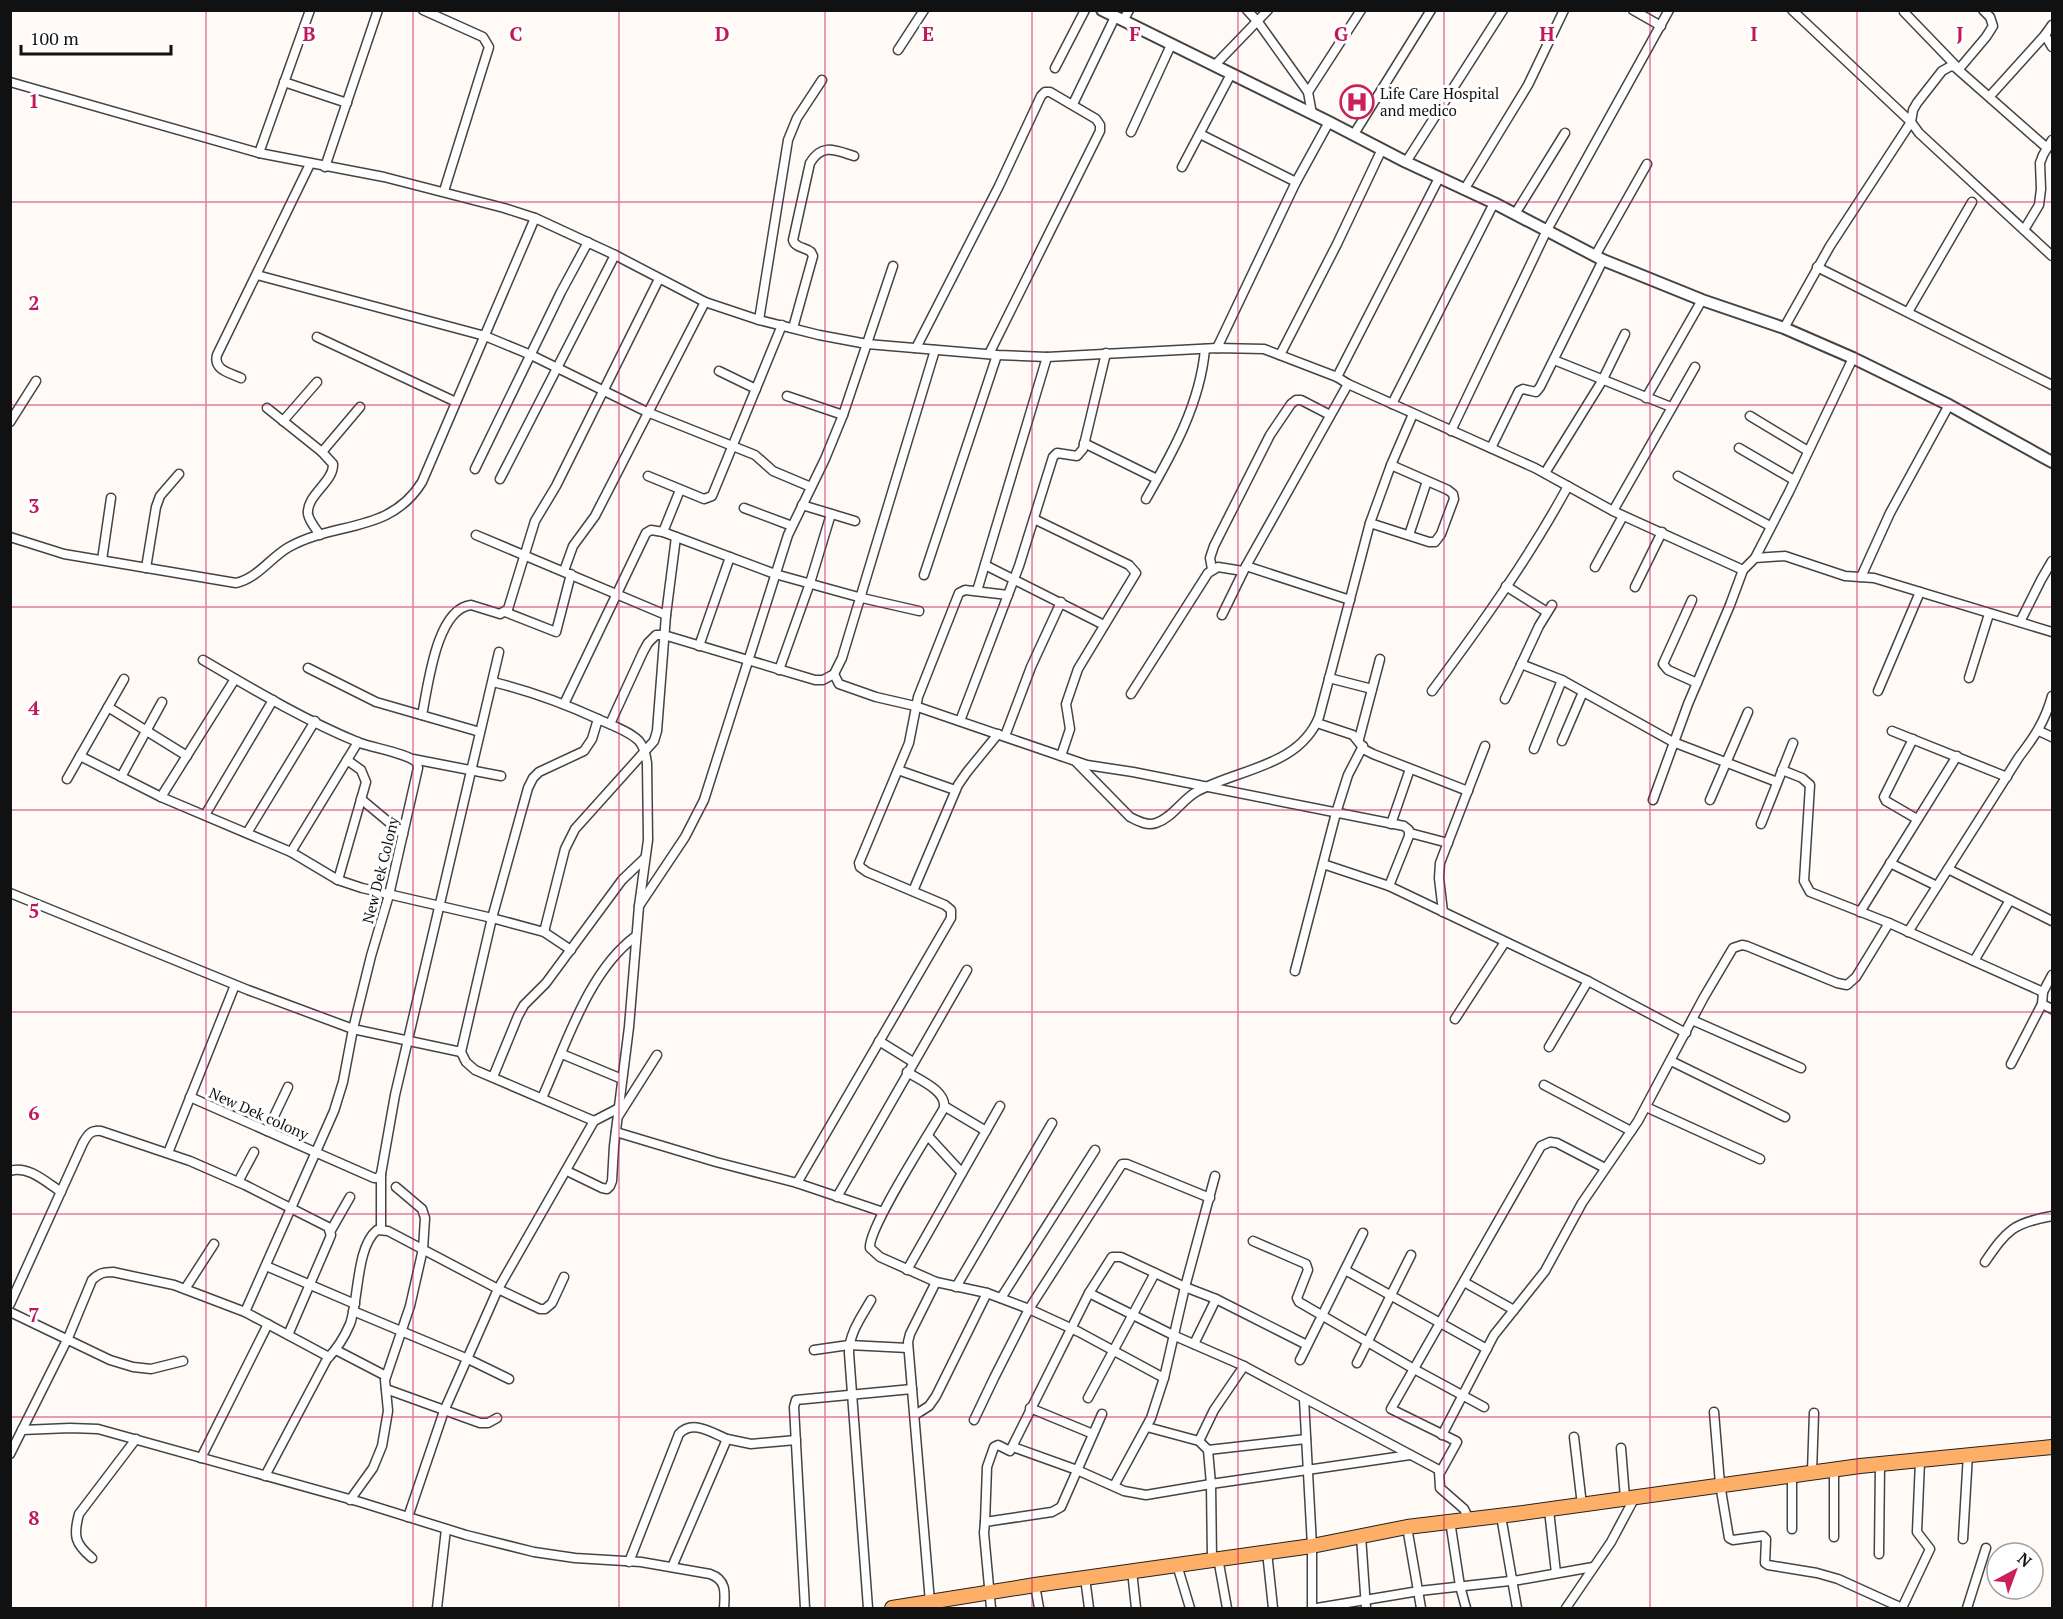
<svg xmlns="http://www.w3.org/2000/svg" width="2063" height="1619" font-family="'PT Serif',serif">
	<rect width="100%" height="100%" fill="#fffaf5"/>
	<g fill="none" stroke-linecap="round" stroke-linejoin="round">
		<defs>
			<g id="minor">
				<path d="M 423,10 L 483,37 L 489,47 L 444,191"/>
				<path d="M 1247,10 L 1258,22 L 1308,92 L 1312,114"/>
				<path d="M 1633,10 L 1661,26"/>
				<path d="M 1904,12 L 1959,69 L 1986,37 L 1993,26 L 1990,17 L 1983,10"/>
				<path d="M 1123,21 L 1129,10"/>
				<path d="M 2052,25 L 2045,35 L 2052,47"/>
				<path d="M 898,50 L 924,10"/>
				<path d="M 1214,66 L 1268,10"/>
				<path d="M 1055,68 L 1085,10"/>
				<path d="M 10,82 L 259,153 L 384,177 L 504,208 L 535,218 L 615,255 L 705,302 L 759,320 L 819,335 L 867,344 L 997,355 L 1047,357 L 1217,348 L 1264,349 L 1337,377 L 1348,384 L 1535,468 L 1613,511 L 1743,570 L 1755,558 L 1785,556 L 1845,576 L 1874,578 L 2052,632"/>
				<path d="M 284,82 L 347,103"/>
				<path d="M 1308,92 L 1361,10"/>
				<path d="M 1990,96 L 2045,35"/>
				<path d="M 1073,104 L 1115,17"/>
				<path d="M 1131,132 L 1171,45"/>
				<path d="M 1200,134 L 1296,182"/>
				<path d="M 1354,134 L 1431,10"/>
				<path d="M 2047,148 L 1955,67 L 1951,66 L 1942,71 L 1917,103 L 1913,110 L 1911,122 L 1919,133 L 2052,256"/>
				<path d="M 259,153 L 310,10"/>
				<path d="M 1406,162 L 1503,10"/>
				<path d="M 325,167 L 378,10"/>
				<path d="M 1182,167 L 1231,74"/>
				<path d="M 1464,190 L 1528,85 L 1564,10"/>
				<path d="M 1515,214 L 1565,133"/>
				<path d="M 2024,230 L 2039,205 L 2041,189 L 2040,163 L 2043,155 L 2052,140"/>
				<path d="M 1595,256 L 1647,164"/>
				<path d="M 1817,267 L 2052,385"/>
				<path d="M 257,275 L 485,336 L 531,355 L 647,412 L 755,455 L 773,471 L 811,487"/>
				<path d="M 1908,312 L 1972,202"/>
				<path d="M 759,320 L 788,140 L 797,118 L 822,80"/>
				<path d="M 793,328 L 813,256 L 811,252 C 805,247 795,248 793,240 L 810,163 C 822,143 835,150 854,156"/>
				<path d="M 1784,328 L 1830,246 L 1911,122 L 1792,10"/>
				<path d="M 317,337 L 456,402"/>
				<path d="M 916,348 L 999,186 L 1041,96 L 1045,92 L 1050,92 L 1096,119 L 1100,125 L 1100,131 L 989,354"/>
				<path d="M 1217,348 L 1296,182 L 1329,122"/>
				<path d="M 1280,355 L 1337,244 L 1382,149"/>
				<path d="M 1554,360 L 1671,407"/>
				<path d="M 719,371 L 756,389"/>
				<path d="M 1337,377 L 1439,178"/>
				<path d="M 241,378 C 230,373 213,370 217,355 L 310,164"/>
				<path d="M 787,396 L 843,415"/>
				<path d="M 1646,398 L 1702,300"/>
				<path d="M 1392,404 L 1494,203"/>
				<path d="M 267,408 L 322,452 L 333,464 C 334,482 306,495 308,514 C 309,521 316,529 320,535"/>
				<path d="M 1750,416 L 1808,451"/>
				<path d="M 283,421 L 317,382"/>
				<path d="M 10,422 L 36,381"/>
				<path d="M 1451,431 L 1547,230 L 1669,10"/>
				<path d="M 1084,443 L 1157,479"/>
				<path d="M 1491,448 L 1519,391 L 1523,389 L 1536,392 L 1540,387 L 1603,260"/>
				<path d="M 1739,448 L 1794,480"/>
				<path d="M 322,452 L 360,407"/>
				<path d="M 475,469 L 561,292 L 588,242"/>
				<path d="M 1545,473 L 1602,381 L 1625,334"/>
				<path d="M 648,476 L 704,499 L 712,496 L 782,325"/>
				<path d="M 1678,476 L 1770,526"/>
				<path d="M 500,479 L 615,255"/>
				<path d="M 1146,499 C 1173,452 1200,404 1205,349"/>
				<path d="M 802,505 L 855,521"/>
				<path d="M 744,508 L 792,526"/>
				<path d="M 1613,511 L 1695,367"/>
				<path d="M 1034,519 L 1129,565 L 1136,573 L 1078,669 L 1066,704 L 1070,729 L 1061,756"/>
				<path d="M 1370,523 L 1429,542 L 1435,542 L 1441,534 L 1454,499 L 1453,494 L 1448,490 L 1391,465"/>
				<path d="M 663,532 L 680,490"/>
				<path d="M 476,535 L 666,615"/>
				<path d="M 1409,535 L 1427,481"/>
				<path d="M 10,537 L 64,554 L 236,583 C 258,578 271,557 289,547 C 335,521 390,534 422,482 L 535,218"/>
				<path d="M 1755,558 L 1789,492 L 1853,358"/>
				<path d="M 102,560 L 111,498"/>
				<path d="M 985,565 L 1104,625"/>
				<path d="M 1246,566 L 1350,600"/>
				<path d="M 1595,567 L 1623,516"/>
				<path d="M 146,568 L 156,507 L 160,496 L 179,474"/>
				<path d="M 1212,569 L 1210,558 L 1214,546 L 1270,435 L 1291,404 L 1296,400 L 1301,400 L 1330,415"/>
				<path d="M 564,571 L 573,546 L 595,516 L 705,302"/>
				<path d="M 924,575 L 997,355"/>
				<path d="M 1861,577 L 1890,513 L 1949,405"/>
				<path d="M 1506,586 L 1547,612"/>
				<path d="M 1635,587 L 1662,532"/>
				<path d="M 977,591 L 1047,357"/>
				<path d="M 1692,600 L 1663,664 L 1668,670 L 1697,683"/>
				<path d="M 505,612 L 556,632 L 571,574"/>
				<path d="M 1222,615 L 1246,566 L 1348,384"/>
				<path d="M 2020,622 L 2041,580 L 2052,561"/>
				<path d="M 699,646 L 730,557"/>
				<path d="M 1521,664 L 1562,680 L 1673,742 L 1777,782"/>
				<path d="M 308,668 L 376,702 L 480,732"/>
				<path d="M 779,670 L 810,583 L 831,514"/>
				<path d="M 834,674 L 839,684 L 876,697 L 915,706 L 1087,765 L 1133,772 L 1404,826 L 1409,830 L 1409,836 L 1389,886"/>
				<path d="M 1329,678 L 1372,689"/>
				<path d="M 1969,678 L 1989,614"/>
				<path d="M 493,682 C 530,691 563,703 598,719 C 611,725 629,731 639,741 C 644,747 646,755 647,763 L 648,840 L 639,906 L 629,1027 L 614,1146 L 612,1181 L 610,1186 L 607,1189 L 602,1188 L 567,1171"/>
				<path d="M 1432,691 C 1481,625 1529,558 1568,486"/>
				<path d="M 1878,691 L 1920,592"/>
				<path d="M 1131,694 L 1208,573 L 1218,567 L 1243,571"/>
				<path d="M 1505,699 L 1539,626 L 1552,605"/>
				<path d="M 564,704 L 646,533 L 651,530 L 663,532 L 775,574 L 862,598 L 919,611"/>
				<path d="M 108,707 L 187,756"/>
				<path d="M 422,715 C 428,687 436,609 471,605 L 500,614 L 508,609 L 535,521 L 556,486 L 659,279"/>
				<path d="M 960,721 L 1019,566 L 1053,457 L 1057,453 L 1077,456 L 1083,449 L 1106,353"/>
				<path d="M 1317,723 L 1353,735 L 1365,750 L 1373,754 L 1468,791"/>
				<path d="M 610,724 L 643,652 L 648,643 L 656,635 L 664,635 L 815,680 L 823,680 L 834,674 L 842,658 L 935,350"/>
				<path d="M 1892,731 L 2007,777"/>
				<path d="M 2039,731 L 2052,737"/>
				<path d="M 1005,736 L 1031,667 L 1061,602"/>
				<path d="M 1359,739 L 1380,659"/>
				<path d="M 1913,739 L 1884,797 L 1886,801 L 1917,819"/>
				<path d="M 1562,741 L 1583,692"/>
				<path d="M 1534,749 L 1562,680"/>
				<path d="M 80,756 L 161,797 L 291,852 L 338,880 L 362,888 L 492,918 L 544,932 L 571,950"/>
				<path d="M 413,759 L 501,776"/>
				<path d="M 1077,763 L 1130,817 C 1138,821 1147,826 1156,823 C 1172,818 1182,800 1196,792 C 1237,769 1299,767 1319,717 L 1370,523 L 1391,465 L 1413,414"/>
				<path d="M 898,770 L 955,790"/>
				<path d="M 1782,770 L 1802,778 L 1810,785 L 1804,881 L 1810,892 L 1889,923 L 2043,992"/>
				<path d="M 121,777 L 162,702"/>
				<path d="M 67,779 L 124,679"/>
				<path d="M 161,797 L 235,679"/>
				<path d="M 361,799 L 403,834"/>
				<path d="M 1653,800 L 1688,704 L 1730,605 L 1743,570"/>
				<path d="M 1710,800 L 1748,712"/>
				<path d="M 205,815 L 273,700"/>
				<path d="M 1391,824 L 1410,769"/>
				<path d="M 1761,824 L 1793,743"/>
				<path d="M 247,833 L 315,721"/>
				<path d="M 1410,833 L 1448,843"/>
				<path d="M 291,852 L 358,742"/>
				<path d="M 1890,863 L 1937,886"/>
				<path d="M 1323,864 L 1389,886 L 1588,981 L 1686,1033"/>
				<path d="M 1948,869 L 2052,921"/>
				<path d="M 338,880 L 366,782 L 361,770 L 347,760"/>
				<path d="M 913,891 L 958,785 L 967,772 L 998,734"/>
				<path d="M 10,893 L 248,990 L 353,1029 L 461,1052 L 492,918 L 528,788 L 533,778 L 539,772 L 584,751 L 592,739 L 598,719"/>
				<path d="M 639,906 L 685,837 L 704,800 L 788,535 L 825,459 L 843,415 L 893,266"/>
				<path d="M 1443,912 L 1439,878 L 1440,863 L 1485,746"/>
				<path d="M 1860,912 L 1957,756"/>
				<path d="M 544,932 L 565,849 L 575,829 L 654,741 L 657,731 L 666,615 L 676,537"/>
				<path d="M 1908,932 L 2019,757 C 2035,736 2045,721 2052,696"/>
				<path d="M 1974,961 L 2010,900"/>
				<path d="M 1295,971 L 1336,813 L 1348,775 L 1363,746"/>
				<path d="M 2042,1004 L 2052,1009"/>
				<path d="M 1455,1019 L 1505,942"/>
				<path d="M 1692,1020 L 1801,1068"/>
				<path d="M 879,1041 L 913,1062"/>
				<path d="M 1549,1047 L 1588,981"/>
				<path d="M 461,1052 L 466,1062 L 475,1070 L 594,1121"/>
				<path d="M 562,1054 L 622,1079"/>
				<path d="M 1671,1061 L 1785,1117"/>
				<path d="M 2011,1064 L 2042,1004 L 2043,992 L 2052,975"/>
				<path d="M 907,1072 C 920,1080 947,1091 944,1108 C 931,1131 868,1228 870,1248 L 880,1257 L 936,1282 L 987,1293 L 1029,1309 L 994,1378 L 974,1420"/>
				<path d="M 493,1077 L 518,1016 L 524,1005 L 546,983 L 622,880 L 645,858"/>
				<path d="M 1544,1085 L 1631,1131"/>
				<path d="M 190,1097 L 374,1178 L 378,1178 L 381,1174 L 395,1095 L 499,652"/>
				<path d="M 542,1098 C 566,1045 588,971 636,936"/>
				<path d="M 944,1106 L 986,1131"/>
				<path d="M 1646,1107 L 1760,1159"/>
				<path d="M 619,1115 L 657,1055"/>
				<path d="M 267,1131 L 288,1087"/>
				<path d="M 616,1132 L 716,1162 L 797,1183 L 883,1212"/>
				<path d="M 928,1136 L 962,1173"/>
				<path d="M 168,1153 L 235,985"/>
				<path d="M 10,1171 C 28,1165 46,1182 61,1192"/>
				<path d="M 381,1174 L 381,1229"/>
				<path d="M 238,1182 L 254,1152"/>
				<path d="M 797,1183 L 951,918 L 951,910 L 945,905 L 867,872 L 860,867 L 859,863 L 909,743 L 918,697 L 959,593 L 965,590 L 1008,595"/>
				<path d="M 837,1197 L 967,970"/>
				<path d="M 330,1232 L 350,1197"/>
				<path d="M 1253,1241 L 1306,1264 L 1308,1270 L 1297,1298 L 1299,1302 L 1414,1369 L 1484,1407"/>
				<path d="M 1985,1262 C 2007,1230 2013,1223 2052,1216"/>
				<path d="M 266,1266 L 355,1304"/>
				<path d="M 907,1270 L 1000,1106"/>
				<path d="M 1345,1270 L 1487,1349"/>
				<path d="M 1464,1282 L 1514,1310"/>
				<path d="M 956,1287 L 1052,1123"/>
				<path d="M 185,1289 L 214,1244"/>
				<path d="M 1089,1293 L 1175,1336 L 1244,1366 L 1441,1471 L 1457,1442 L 1456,1441 L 1391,1409 L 1541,1146 L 1550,1142 L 1557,1143 L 1605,1168"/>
				<path d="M 1001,1298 L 1095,1150"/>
				<path d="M 10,1304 L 83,1143 C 88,1134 91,1130 101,1131 L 190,1161 L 245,1185 L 328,1227 L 331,1235 L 329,1240 L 288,1335"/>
				<path d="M 353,1311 L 468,1359 L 509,1379"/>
				<path d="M 10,1312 L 110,1360 L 133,1367 L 151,1369 L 183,1361"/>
				<path d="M 245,1312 L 329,1357"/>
				<path d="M 1194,1344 L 1216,1299"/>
				<path d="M 336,1350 L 386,1376"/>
				<path d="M 814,1350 L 849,1345 L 908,1348"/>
				<path d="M 1300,1360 L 1363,1233"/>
				<path d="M 1357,1363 L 1411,1255"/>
				<path d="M 1164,1378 L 1079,1332 L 1029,1309 L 1122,1164 L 1127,1164 L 1210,1198"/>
				<path d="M 386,1389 L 480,1423 L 488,1423 L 497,1418"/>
				<path d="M 1088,1398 L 1155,1273"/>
				<path d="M 1304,1399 L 1312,1546 L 1312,1608"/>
				<path d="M 1030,1408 L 1093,1434"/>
				<path d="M 1714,1412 L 1720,1484 L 1729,1538 L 1733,1540 L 1763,1536 L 1766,1539 L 1765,1563 L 1768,1565 L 1817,1573 L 1838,1579 L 1902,1608"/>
				<path d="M 915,1415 L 929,1406 L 936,1396 L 987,1293"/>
				<path d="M 1147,1427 L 1199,1441 L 1208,1450 L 1211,1484 L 1212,1559"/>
				<path d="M 22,1430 L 70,1428 L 98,1429 L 360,1502 L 466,1535 L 534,1552 L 575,1558 L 641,1562 L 710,1574 C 727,1580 725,1593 724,1608"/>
				<path d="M 1442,1435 L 1494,1335 L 1545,1271 L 1582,1203 L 1638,1121 L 1704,997 L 1733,948 L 1742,945 L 1747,946 L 1837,983 L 1847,985 L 1856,977 L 1889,923"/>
				<path d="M 1574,1437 L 1582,1505"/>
				<path d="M 1199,1441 L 1214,1410 L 1244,1366"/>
				<path d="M 1013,1447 L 1077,1470 L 1124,1491 L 1146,1495 L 1211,1484 L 1410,1455"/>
				<path d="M 1621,1448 L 1625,1498"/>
				<path d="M 1208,1450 L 1306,1439"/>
				<path d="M 10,1454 L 68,1338 L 92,1280 C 99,1273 104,1272 113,1272 L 174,1285 L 245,1312 L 334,1111 L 343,1082 L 353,1029 L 371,956 L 389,895 L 418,768 L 417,763 C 410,754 374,748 360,743 C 306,721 254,690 203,660"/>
				<path d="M 201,1458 L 268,1324"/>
				<path d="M 1834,1469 L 1834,1537"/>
				<path d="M 1439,1471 L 1440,1488 L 1464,1509 L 1469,1519"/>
				<path d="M 1812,1472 L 1814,1413"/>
				<path d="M 1792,1475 L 1792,1529"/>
				<path d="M 265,1476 L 327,1359 C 338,1348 344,1338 350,1324 C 359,1299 356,1247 377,1230 L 388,1231 L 500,1290 L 540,1309 L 545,1309 L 552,1303 L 564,1277"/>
				<path d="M 1114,1486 L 1151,1418 L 1164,1378 L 1185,1287 L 1215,1176"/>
				<path d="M 350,1500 L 373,1468 L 382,1446 L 388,1411 L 385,1380 L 410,1306 L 423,1249 L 425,1218 L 422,1209 L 396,1187"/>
				<path d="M 1549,1510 L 1556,1573"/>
				<path d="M 1501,1516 L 1517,1608"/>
				<path d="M 408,1517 L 444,1411 L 498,1289 L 594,1121 L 619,1108"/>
				<path d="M 1450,1521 L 1460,1586 L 1466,1608"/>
				<path d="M 985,1522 L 987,1467 L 994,1447 L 998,1445 L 1010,1451 L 1089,1293 L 1112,1257 L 1121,1257 L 1185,1287 L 1216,1299 L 1307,1345"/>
				<path d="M 1407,1527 L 1421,1608"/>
				<path d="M 1361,1536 L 1366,1608"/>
				<path d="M 1963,1539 L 1968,1454"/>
				<path d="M 1267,1552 L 1273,1608"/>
				<path d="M 1879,1554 L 1880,1464"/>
				<path d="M 92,1558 C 75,1544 73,1536 79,1514 L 136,1439"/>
				<path d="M 1218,1558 L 1227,1608"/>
				<path d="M 629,1562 L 679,1434 C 693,1419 712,1433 727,1439"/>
				<path d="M 1177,1565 L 1190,1608"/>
				<path d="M 672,1567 L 727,1439 L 751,1444 L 796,1440"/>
				<path d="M 1132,1571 L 1136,1608"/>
				<path d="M 1085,1578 L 1089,1608"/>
				<path d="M 1035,1585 L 1039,1608"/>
				<path d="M 930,1602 L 908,1342 L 910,1334 L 936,1282"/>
				<path d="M 437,1608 L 446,1529"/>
				<path d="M 805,1608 L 794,1407 L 796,1400 L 912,1389"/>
				<path d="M 868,1608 L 849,1353 C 849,1333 862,1316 871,1300"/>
				<path d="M 991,1608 L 984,1533 L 985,1522 L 1052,1512 L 1061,1507 L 1102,1414"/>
				<path d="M 1317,1608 L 1419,1591 L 1519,1580 L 1593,1567"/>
				<path d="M 1566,1608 L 1611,1542 L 1635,1497"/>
				<path d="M 1902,1608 L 1930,1549 L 1917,1532 L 1920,1461"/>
				<path d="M 1967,1608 L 1986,1548"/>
			</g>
			<path id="tertiary" d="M 1102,10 L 1329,122 L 1406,162 L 1494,203 L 1603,260 L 1702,300 L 1784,328 L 1853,358 L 1949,405 L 2052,462"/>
			<path id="primary" d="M 892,1608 L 1035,1585 L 1312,1546 L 1407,1527 L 1515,1514 L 1860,1466 L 2052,1447"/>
		</defs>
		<!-- minor casing -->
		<use href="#minor" stroke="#444" stroke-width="11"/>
		<!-- tertiary casing -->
		<use href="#tertiary" stroke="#444" stroke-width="14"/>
		<!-- primary casing -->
		<use href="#primary" stroke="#222" stroke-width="16"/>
		<!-- minor -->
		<use href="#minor" stroke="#fff" stroke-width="8"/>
		<!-- tertiary -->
		<use href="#tertiary" stroke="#fff" stroke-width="10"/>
		<!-- primary -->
		<use href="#primary" stroke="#fdaf67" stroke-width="14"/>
	</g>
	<!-- grid -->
	<path fill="none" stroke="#c2185b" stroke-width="1.5" stroke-opacity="0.55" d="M 206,10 L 206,1608M 413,10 L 413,1608M 619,10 L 619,1608M 825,10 L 825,1608M 1032,10 L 1032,1608M 1238,10 L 1238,1608M 1444,10 L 1444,1608M 1650,10 L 1650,1608M 1857,10 L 1857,1608M 10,202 L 2052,202M 10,405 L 2052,405M 10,607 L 2052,607M 10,810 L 2052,810M 10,1012 L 2052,1012M 10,1214 L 2052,1214M 10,1417 L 2052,1417"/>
	<!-- icons -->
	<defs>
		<symbol id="hospital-ring" viewBox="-11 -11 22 22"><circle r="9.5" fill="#fff" stroke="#c92158" stroke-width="1.5"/><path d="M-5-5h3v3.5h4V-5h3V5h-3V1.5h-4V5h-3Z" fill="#c92158"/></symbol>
	</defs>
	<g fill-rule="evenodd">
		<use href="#hospital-ring" x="1338" y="83" width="38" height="38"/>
	</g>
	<g text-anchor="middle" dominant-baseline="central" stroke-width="6" stroke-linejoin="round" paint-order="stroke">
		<!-- poi labels -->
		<g font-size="15" fill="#111" stroke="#fff" text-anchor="start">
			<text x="1380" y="93">Life Care Hospital<tspan x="1380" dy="17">and medico</tspan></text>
		</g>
		<!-- street labels -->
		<g font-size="15" fill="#111" stroke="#fff">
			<text transform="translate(380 870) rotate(-76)">New Dek Colony</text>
			<text transform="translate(259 1113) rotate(24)">New Dek colony</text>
		</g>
	</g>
	<g font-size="20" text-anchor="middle" font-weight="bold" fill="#c2185b" stroke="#fff" stroke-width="6" stroke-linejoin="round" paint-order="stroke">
		<text x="309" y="41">B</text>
		<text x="516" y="41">C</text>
		<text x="722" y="41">D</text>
		<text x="928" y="41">E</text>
		<text x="1135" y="41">F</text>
		<text x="1341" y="41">G</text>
		<text x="1547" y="41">H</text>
		<text x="1754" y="41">I</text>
		<text x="1960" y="41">J</text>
		<text x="34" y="108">1</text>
		<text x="34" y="310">2</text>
		<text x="34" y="513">3</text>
		<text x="34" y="715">4</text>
		<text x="34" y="918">5</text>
		<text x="34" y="1120">6</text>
		<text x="34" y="1322">7</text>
		<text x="34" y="1525">8</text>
	</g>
	<!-- border -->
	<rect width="2063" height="1619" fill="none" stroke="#111111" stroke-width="24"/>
	<!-- north arrow -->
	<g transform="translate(2015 1571) rotate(41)"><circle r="28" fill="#ffffff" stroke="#a0a0a0" stroke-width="1.5"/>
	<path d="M0-4.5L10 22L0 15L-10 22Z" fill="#c92158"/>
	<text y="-9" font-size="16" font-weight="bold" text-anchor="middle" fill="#111111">N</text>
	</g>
	<!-- scale -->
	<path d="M21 45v9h150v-9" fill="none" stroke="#111111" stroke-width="3"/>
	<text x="30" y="45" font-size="18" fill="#111111" stroke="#ffffff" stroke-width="4.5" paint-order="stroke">100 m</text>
</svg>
